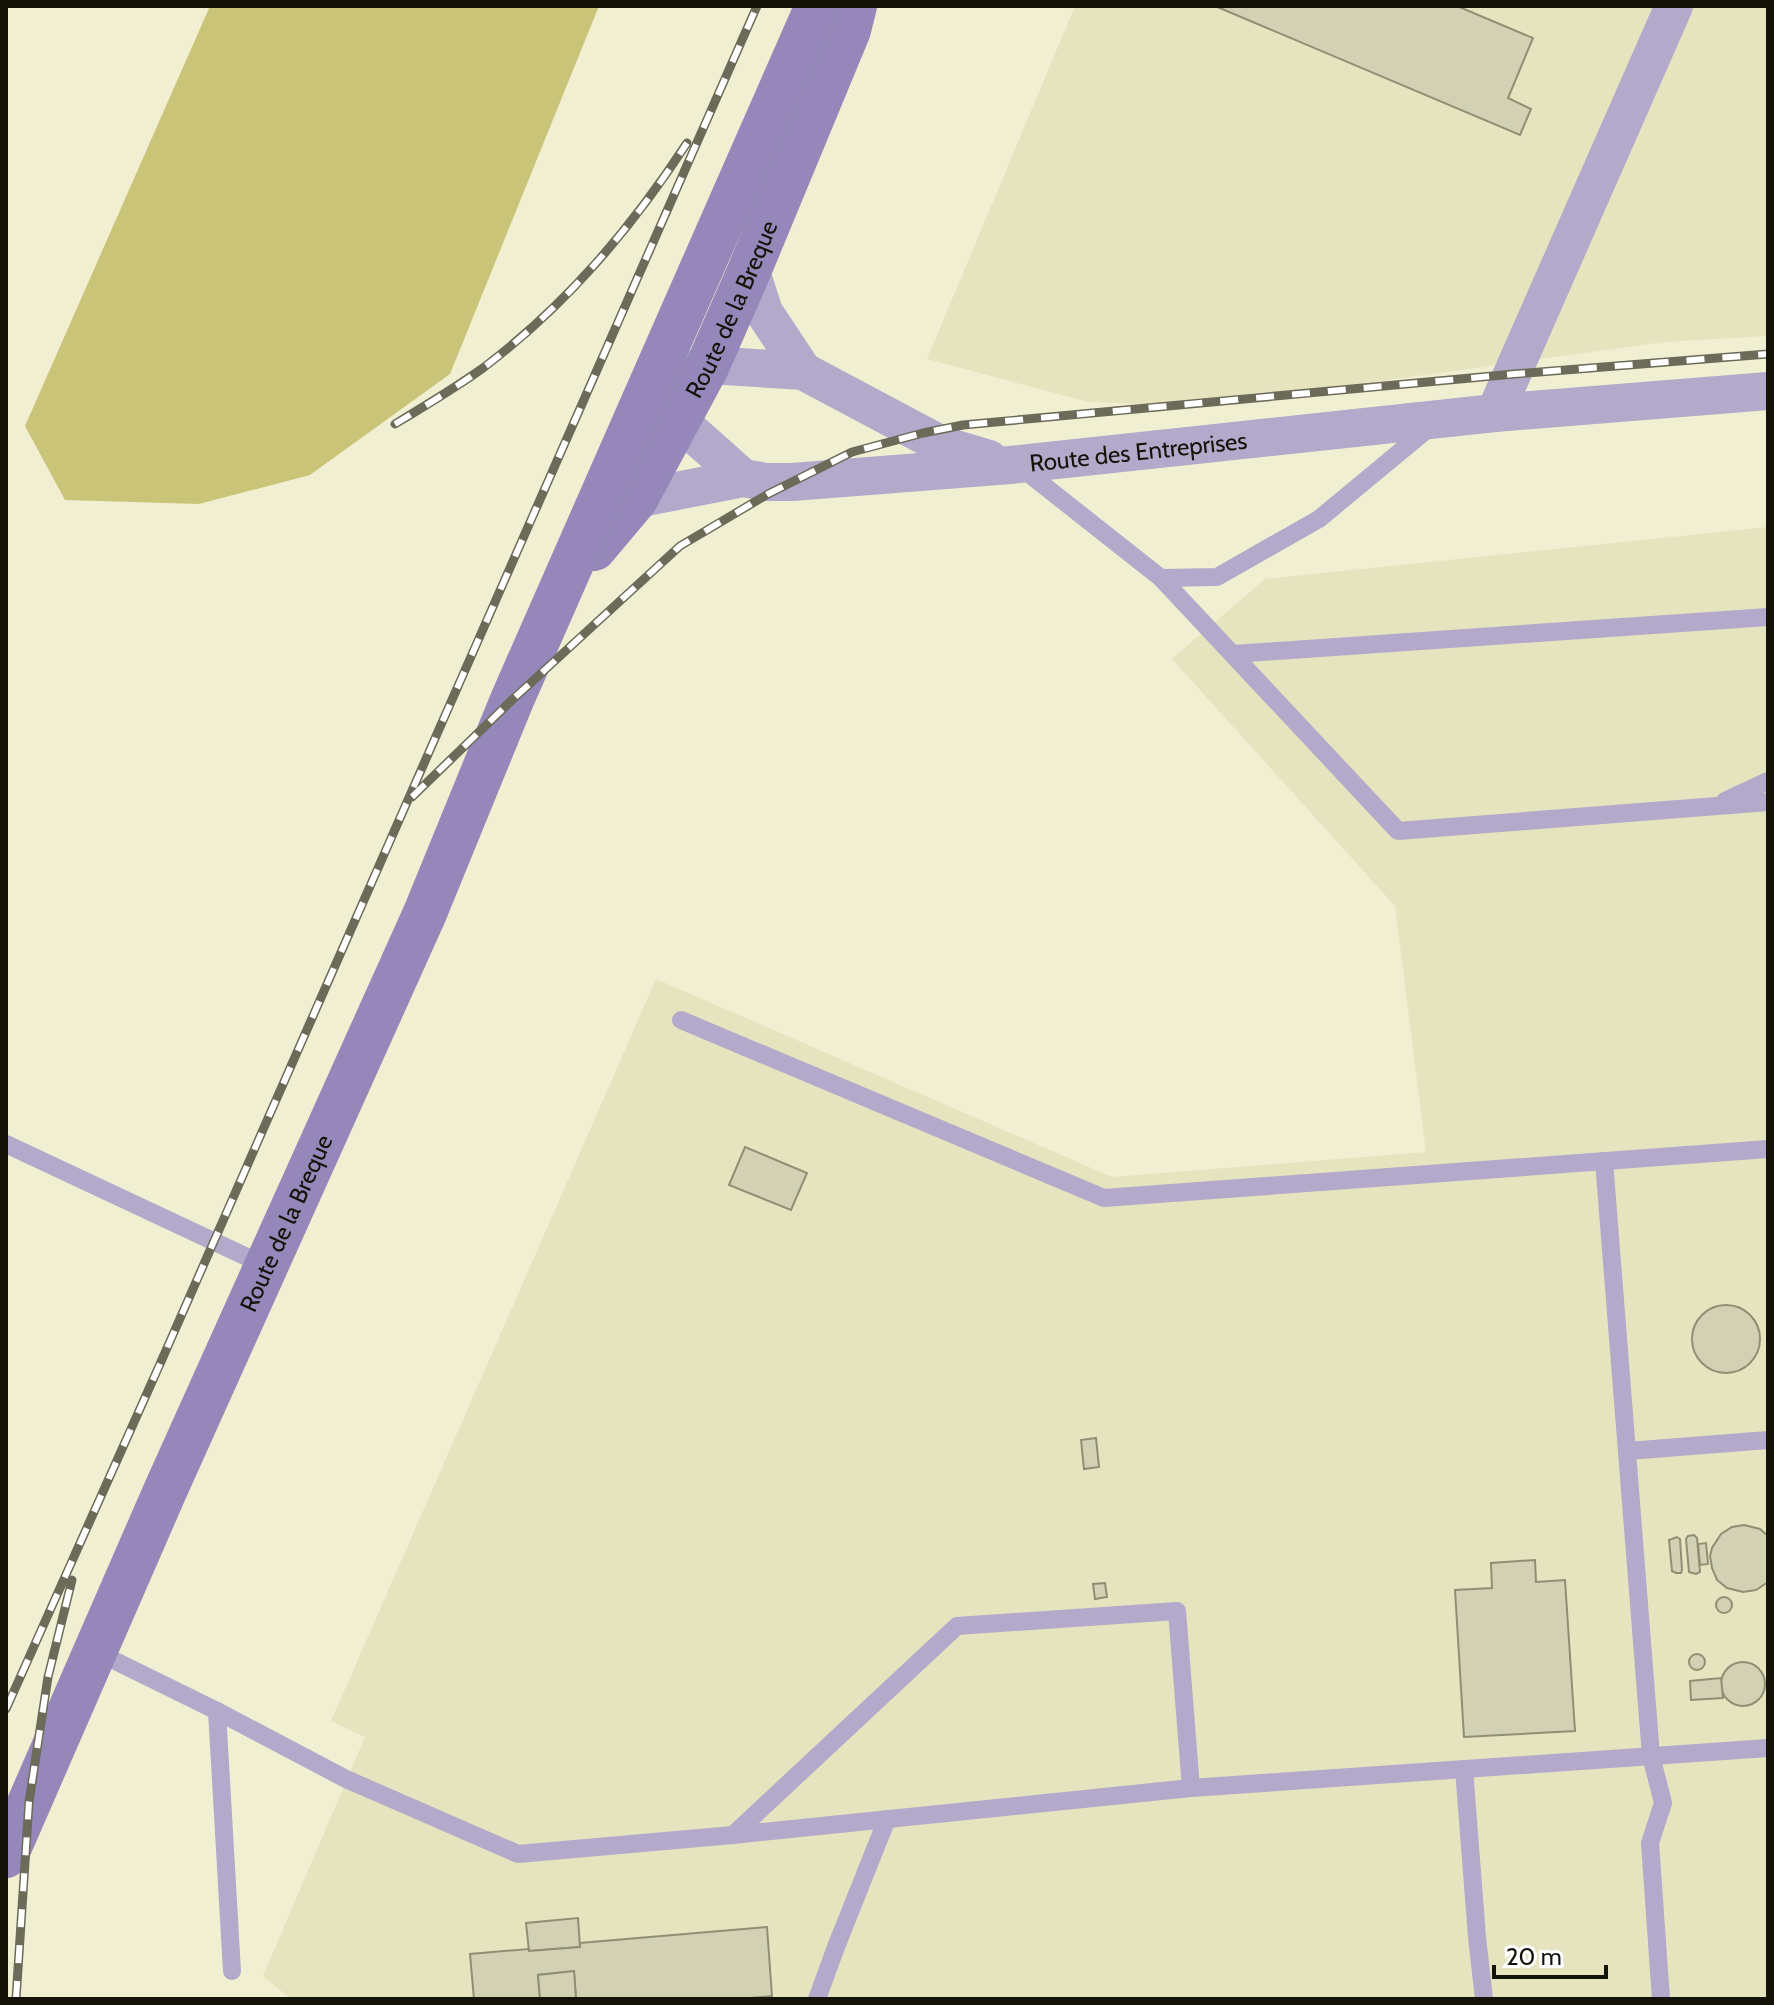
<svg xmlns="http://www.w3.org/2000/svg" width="1774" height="2005" font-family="Cabin,sans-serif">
	<rect width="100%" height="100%" fill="#f1efd2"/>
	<!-- built -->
	<g fill="#e6e3bf">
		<path d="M 1075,6 L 1768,6 L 1768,336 L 1664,342 L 1200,406 L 1088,402 L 927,359 Z"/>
		<path d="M 1768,527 L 1768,1999 L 291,1999 L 263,1976 L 365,1737 L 331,1721 L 656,979 L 1112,1177 L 1426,1152 L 1395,906 L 1172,659 L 1265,579 Z"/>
	</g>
	<!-- green -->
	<path fill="#cac479" d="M 210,6 L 599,6 L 450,374 L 310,475 L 199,504 L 65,500 L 25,426 Z"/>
	<!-- building -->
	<g fill="#d3d1b4" stroke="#908f74" stroke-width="2">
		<path d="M 1215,6 L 1457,6 L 1533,38 L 1508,98 L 1531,109 L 1520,135 Z"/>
		<path d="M 745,1147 L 807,1173 L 791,1210 L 729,1185 Z"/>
		<circle cx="1726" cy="1339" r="34"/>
		<path d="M 1096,1438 L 1099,1467 L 1084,1469 L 1081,1440 Z"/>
		<path d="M 1744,1525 L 1760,1529 L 1768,1536 L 1768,1582 L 1756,1590 L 1743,1592 L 1727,1588 L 1717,1580 L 1712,1568 L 1710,1556 L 1712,1548 L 1721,1534 L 1732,1527 Z"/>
		<path d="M 1694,1535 L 1697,1538 L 1700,1572 L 1696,1574 L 1689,1572 L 1686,1539 L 1688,1536 Z"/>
		<path d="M 1677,1537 L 1680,1539 L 1682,1570 L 1681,1573 L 1676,1573 L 1672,1571 L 1669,1540 Z"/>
		<path d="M 1706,1543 L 1708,1564 L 1700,1565 L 1698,1544 Z"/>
		<path d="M 1535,1560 L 1536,1582 L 1565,1580 L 1575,1731 L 1464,1737 L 1455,1590 L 1492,1588 L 1491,1563 Z"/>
		<path d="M 1105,1583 L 1107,1597 L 1095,1599 L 1093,1584 Z"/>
		<circle cx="1724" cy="1605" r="8"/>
		<circle cx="1697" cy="1662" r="8"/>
		<circle cx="1743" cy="1684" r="22"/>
		<path d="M 1721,1678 L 1723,1698 L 1691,1700 L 1690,1681 Z"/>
		<path d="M 578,1918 L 580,1947 L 529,1951 L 526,1923 Z"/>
		<path d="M 767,1927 L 772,1996 L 738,1999 L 576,1999 L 574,1971 L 538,1975 L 540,1999 L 474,1999 L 470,1954 L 529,1949 L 529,1951 L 580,1947 L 580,1943 Z"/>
		<path d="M 574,1971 L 576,1999 L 540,1999 L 538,1975 Z"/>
	</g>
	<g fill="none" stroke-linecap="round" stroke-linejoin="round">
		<!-- service -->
		<g stroke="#b2a9cb" stroke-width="18">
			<path d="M 1019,466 L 1161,578 L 1217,577 L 1319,519 L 1430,427"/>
			<path d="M 1161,578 L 1398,831 L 1768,802"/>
			<path d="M 1233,654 L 1768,617"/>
			<path d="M 1725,801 L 1768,781"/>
			<path d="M 681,1020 L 1104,1198 L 1768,1149"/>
			<path d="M 6,1144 L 266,1266"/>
			<path d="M 1604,1161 L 1651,1756 L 1663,1803 L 1650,1843 L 1661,1999"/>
			<path d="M 1628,1451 L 1768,1440"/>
			<path d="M 95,1651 L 217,1711 L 346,1779 L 518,1854 L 733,1835 L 1191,1788 L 1768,1748"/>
			<path d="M 217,1711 L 232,1971"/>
			<path d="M 1464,1769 L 1477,1937 L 1484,1999"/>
			<path d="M 733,1835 L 957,1626 L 1177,1611 L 1191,1788"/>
			<path d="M 817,1999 L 836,1947 L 887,1819"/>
		</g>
		<!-- minor -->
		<g stroke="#b2a9cb" stroke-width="38">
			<path d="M 750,269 L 764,312 L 803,371"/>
			<path d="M 1495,413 L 1674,6"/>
			<path d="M 743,478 L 678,420 L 653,381 L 708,365 L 803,371 L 942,445 L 989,459"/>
			<path id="s1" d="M 636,499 L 743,478 L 766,482 L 792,482 L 1010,465 L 1495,413 L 1768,391"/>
		</g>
		<!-- secondary -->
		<g stroke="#9587b9" stroke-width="44">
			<path id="s2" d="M 594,549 L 636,499 L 708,365 L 750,269 L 849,30 L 855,6"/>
			<path id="s3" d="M 6,1856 L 165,1491 L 425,913 L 512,700 L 817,6"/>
		</g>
		<defs>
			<g id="rail">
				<path d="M 395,424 C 425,406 455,388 483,368 C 566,305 630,230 687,143"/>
				<path d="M 412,797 L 512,700 L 680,546 L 768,494 L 852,452 L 923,433 L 963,425 L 1514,374 L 1768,354"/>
				<path d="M 6,1709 L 160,1364 L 757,6"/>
				<path d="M 16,1999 L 29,1802 L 48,1677 L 72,1580"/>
			</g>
		</defs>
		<!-- rail casing -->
		<use href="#rail" stroke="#6c6a59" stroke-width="9"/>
		<!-- rail -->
		<use href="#rail" stroke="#fff" stroke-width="6" stroke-dasharray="18" stroke-linecap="butt"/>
	</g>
	<g text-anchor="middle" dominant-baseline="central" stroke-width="8" stroke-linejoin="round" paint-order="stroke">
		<!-- street labels -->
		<g font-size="24" fill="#141309" stroke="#fff">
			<text stroke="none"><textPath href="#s2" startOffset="278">Route de la Breque</textPath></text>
			<text stroke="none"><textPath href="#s1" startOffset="506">Route des Entreprises</textPath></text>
			<text stroke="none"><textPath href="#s3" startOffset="692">Route de la Breque</textPath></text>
		</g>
	</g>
	<!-- border -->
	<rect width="1774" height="2005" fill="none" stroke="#141309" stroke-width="16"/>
	<!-- scale -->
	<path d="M1494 1965v12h112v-12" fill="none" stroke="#141309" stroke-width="4"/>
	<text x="1506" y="1965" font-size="24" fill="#141309" stroke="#ffffff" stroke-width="6" paint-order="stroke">20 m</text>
</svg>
